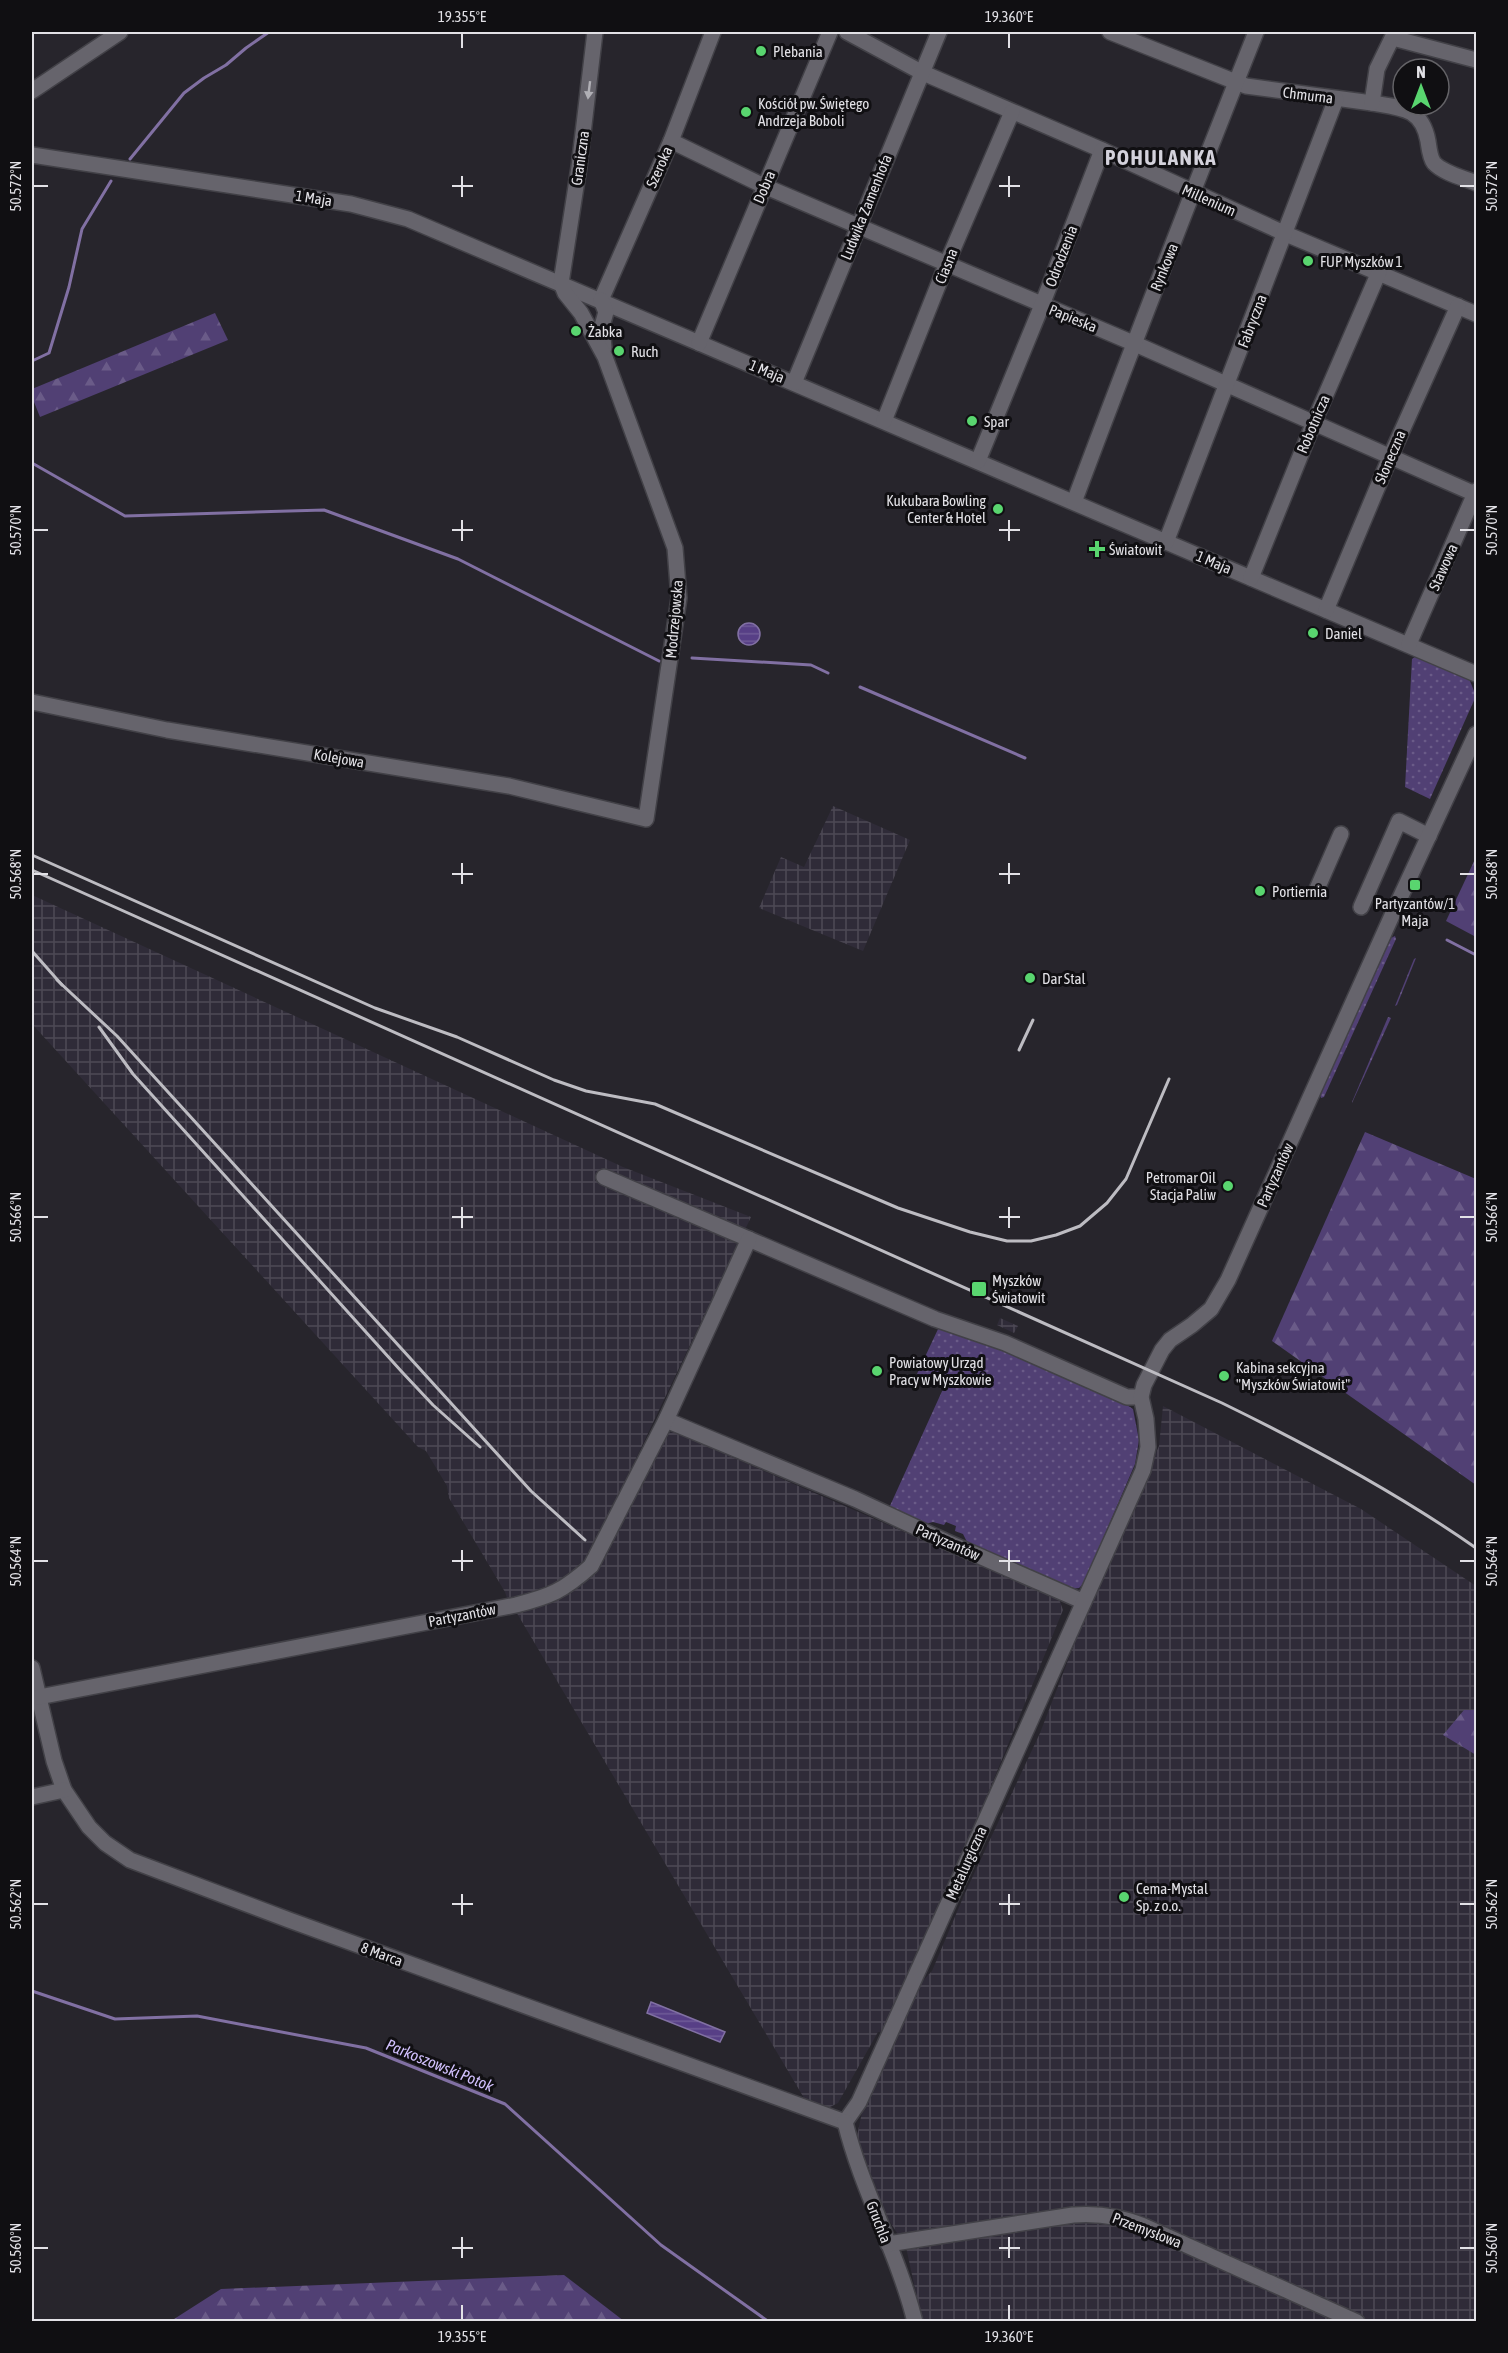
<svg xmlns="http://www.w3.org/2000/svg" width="1508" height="2353" font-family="'Asap Condensed',sans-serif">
	<defs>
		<pattern id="industrial-grid" width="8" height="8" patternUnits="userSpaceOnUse" patternTransform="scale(1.5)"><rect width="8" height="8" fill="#2f2b38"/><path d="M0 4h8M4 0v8" fill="none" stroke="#4d4955"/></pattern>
		<pattern id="grass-dots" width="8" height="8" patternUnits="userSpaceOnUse" patternTransform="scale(1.5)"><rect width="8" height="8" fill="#514074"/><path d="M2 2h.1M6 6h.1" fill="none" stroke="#6a5b88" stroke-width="1.8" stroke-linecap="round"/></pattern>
		<pattern id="forest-firs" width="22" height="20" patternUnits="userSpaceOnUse" patternTransform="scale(1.5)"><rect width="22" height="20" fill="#514074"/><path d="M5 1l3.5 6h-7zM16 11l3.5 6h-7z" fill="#6a5b88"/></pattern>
		<pattern id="water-rules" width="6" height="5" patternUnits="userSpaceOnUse" patternTransform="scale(1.5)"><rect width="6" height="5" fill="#573f86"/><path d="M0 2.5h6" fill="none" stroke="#6f5a97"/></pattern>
	</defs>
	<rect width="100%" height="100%" fill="#27252c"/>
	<!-- industrial -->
	<g fill="url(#industrial-grid)">
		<path d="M 833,806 L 910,840 L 863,951 L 759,908 L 781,857 L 804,867 Z"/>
		<path d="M 32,895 L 623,1167 L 751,1217 L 600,1534 L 585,1559 L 565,1582 L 508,1601 L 505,1592 L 449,1498 L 447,1486 L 426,1451 L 418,1447 L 32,1024 Z"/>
		<path d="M 1000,1318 L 1018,1326 L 1014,1333 L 997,1325 Z"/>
		<path d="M 1163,1406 L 1361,1509 L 1476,1586 L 1476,2321 L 922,2321 L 906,2247 L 885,2214 L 857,2136 L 864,2103 L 918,1986 L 932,1971 L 965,1893 L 1040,1733 L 1099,1580 L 1159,1446 Z"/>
		<path d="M 674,1432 L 1059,1599 L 1063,1610 L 978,1818 L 948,1885 L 942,1905 L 884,2032 L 878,2032 L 838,2103 L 828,2108 L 804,2098 L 515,1610 L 555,1601 L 589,1578 L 612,1540 L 667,1433 Z"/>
	</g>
	<!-- grass -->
	<g fill="url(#grass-dots)">
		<path d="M 1418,655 L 1468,676 L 1476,696 L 1430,799 L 1405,787 L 1412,659 Z"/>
		<path d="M 1395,936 L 1396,939 L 1324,1097 L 1321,1098 L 1320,1095 L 1391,938 Z"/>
		<path d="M 1416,958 L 1397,1005 L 1395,1006 L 1414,959 Z"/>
		<path d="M 1388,1017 L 1391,1018 L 1352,1103 L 1352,1102 Z"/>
		<path d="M 939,1327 L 1004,1348 L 1122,1402 L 1133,1409 L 1139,1440 L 1135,1464 L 1084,1583 L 1079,1588 L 1070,1589 L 967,1542 L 963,1534 L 955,1531 L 956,1526 L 946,1522 L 944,1525 L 933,1522 L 925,1524 L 889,1508 L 943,1389 L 916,1376 Z"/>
	</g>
	<!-- forest -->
	<g fill="url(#forest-firs)">
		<path d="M 215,313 L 228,340 L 40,417 L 32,397 L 32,389 Z"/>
		<path d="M 1476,857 L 1476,937 L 1446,921 Z"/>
		<path d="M 1365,1132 L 1476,1179 L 1476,1485 L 1272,1341 Z"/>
		<path d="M 1464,1710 L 1476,1710 L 1476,1755 L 1443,1735 Z"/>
		<path d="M 564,2275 L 624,2321 L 171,2321 L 221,2289 Z"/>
	</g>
	<!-- water -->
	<g fill="url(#water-rules)" stroke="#8170a3" stroke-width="1.5">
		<circle cx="749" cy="634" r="11"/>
		<path d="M 651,2002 L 725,2032 L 720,2042 L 647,2013 Z"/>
	</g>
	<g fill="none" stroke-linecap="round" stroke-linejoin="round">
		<!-- stream -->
		<g stroke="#8170a3" stroke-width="3">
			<path d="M 130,159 L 184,93 L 204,78 L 226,65 L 246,48 L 269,32"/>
			<path d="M 32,361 L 49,353 L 69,287 L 82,229 L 111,181"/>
			<path d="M 32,463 L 125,516 L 324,510 L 458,559 L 659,661"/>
			<path d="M 692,658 L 811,665 L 828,673"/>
			<path d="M 860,687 L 1025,758"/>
			<path d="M 1447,940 L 1476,955"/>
			<path d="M 32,1991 L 115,2019 L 197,2016 L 366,2048 L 505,2104 L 661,2245 L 769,2322"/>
		</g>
		<defs>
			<g id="minor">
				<path d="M 847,32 L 921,72 L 1102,150 L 1286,234 L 1476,314"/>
				<path d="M 1110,32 L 1246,86 L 1372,103 C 1402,108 1422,108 1428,141 C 1429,148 1430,158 1434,163 C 1443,173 1464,178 1476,183"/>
				<path d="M 1393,38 L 1476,60"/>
				<path d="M 32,91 L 120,32"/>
				<path d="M 1372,103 L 1377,69 L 1395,32"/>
				<path d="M 671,141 L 764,186 L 1133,343 L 1475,494"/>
				<path d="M 32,155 L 351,204 L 408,219 L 1476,674"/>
				<path d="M 601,300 L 671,141 L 713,32"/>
				<path d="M 601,300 L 606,312 L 602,326 L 604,348"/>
				<path d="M 699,343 L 830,32"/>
				<path d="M 794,383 L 939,32"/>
				<path d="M 884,421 L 947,263 L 1012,112"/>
				<path d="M 978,461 L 1042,305 L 1102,150"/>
				<path d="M 1074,502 C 1133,345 1194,188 1256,32"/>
				<path d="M 1166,542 L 1336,99"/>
				<path d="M 1251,578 L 1314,422 L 1379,272"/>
				<path d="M 1326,610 L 1391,455 L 1458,306"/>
				<path d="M 1409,644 L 1476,491"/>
				<path d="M 32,702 L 167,730 L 509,786 L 646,819 L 679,598 L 675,548 L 605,357 L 581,313 L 565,293 L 561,283 L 579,167 L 595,32"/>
				<path d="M 1317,889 L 1341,834"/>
				<path d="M 1361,907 L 1399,821 L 1429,836"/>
				<path d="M 604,1177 L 935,1319 L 1005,1343 L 1127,1397 L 1141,1397"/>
				<path d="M 666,1420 L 855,1499 L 945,1541 L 1082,1601"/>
				<path d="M 32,1668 L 54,1761 L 64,1790 L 89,1827 L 105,1843 L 130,1860 L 289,1920 L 845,2122"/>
				<path d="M 39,1697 L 516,1605 C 551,1596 563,1591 591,1566 L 666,1420 L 749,1239"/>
				<path d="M 32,1797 L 64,1790"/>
				<path d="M 845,2122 L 859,2102 L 1143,1470 L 1148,1447 L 1146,1419 L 1141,1397 L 1144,1385 L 1162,1350 L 1170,1340 L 1192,1325 L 1211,1309 L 1228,1280 L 1394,911 L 1476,734"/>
				<path d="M 845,2122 C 862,2191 898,2253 915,2322"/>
				<path d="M 888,2244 L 1073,2215 C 1098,2213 1120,2216 1144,2226 L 1357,2322"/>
			</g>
		</defs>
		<!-- minor casing -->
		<use href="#minor" stroke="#424147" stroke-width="18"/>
		<!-- minor -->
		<use href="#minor" stroke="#66646c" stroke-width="15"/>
		<!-- rail -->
		<g stroke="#bdbcc2" stroke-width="3">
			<path d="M 32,855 L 375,1008 L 457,1037 L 554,1080 L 586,1091 L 655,1104 L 898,1208 L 970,1232 L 1007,1241 L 1031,1241 L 1056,1235 L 1080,1226 L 1107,1203 L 1126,1179 L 1169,1079"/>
			<path d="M 32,870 L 1222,1403 C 1310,1446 1396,1492 1476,1548"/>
			<path d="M 32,951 L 62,985"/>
			<path d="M 57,980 L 117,1036 L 531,1491 L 585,1540"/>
			<path d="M 99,1027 L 133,1074 L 402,1372 L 433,1405 L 480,1447"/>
			<path d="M 1019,1050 L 1033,1020"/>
		</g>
	</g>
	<!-- one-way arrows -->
	<defs><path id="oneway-solid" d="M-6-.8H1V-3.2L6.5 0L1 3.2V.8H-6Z" transform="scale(1.5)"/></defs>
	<use fill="#b0afb5" href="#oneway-solid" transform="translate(589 90) rotate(97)"/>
	<!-- ticks -->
	<path fill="none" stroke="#e2e1e6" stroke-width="2" d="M 462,33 L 462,48M 1009,33 L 1009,48M 462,176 L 462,197M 1009,176 L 1009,197M 33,186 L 48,186M 452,186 L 473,186M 999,186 L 1020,186M 1460,186 L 1475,186M 462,520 L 462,541M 1009,520 L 1009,541M 33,530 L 48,530M 452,530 L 473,530M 999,530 L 1020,530M 1460,530 L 1475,530M 462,863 L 462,884M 1009,863 L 1009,884M 33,874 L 48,874M 452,874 L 473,874M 999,874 L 1020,874M 1460,874 L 1475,874M 462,1207 L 462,1228M 1009,1207 L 1009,1228M 33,1217 L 48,1217M 452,1217 L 473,1217M 999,1217 L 1020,1217M 1460,1217 L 1475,1217M 462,1550 L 462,1571M 1009,1550 L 1009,1571M 33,1561 L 48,1561M 452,1561 L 473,1561M 999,1561 L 1020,1561M 1460,1561 L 1475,1561M 462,1894 L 462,1915M 1009,1894 L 1009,1915M 33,1904 L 48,1904M 452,1904 L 473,1904M 999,1904 L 1020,1904M 1460,1904 L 1475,1904M 462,2237 L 462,2258M 1009,2237 L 1009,2258M 33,2248 L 48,2248M 452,2248 L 473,2248M 999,2248 L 1020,2248M 1460,2248 L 1475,2248M 462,2305 L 462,2320M 1009,2305 L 1009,2320"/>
	<!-- markers -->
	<g fill="#59d56f" stroke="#100f12" stroke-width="2">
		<circle cx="761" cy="51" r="6"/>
		<circle cx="746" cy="112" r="6"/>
		<circle cx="1308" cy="261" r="6"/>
		<circle cx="576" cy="331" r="6"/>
		<circle cx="619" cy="351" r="6"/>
		<circle cx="972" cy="421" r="6"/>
		<circle cx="998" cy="509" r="6"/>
		<path d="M1094 540h6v6h6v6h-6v6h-6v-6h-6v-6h6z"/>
		<circle cx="1313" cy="633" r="6"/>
		<rect x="1409" y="879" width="12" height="12" rx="3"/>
		<circle cx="1260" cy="891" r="6"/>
		<circle cx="1030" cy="978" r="6"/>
		<circle cx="1228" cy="1186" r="6"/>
		<rect x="971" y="1281" width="16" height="16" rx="3"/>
		<circle cx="877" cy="1371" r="6"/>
		<circle cx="1224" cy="1376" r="6"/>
		<circle cx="1124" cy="1897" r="6"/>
	</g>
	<g text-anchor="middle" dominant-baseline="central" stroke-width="6" stroke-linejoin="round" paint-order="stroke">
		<!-- poi labels -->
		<g font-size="15" fill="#e2e1e6" stroke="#100f12" text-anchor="start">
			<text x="773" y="51">Plebania</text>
			<text x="758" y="103">Kościół pw. Świętego<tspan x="758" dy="17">Andrzeja Boboli</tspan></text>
			<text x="1320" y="261">FUP Myszków 1</text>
			<text x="588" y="331">Żabka</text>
			<text x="631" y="351">Ruch</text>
			<text x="984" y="421">Spar</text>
			<text x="986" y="500" text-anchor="end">Kukubara Bowling<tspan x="986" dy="17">Center &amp; Hotel</tspan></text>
			<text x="1109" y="549">Światowit</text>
			<text x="1325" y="633">Daniel</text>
			<text x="1272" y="891">Portiernia</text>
			<text x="1415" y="903" text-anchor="middle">Partyzantów/1<tspan x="1415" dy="17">Maja</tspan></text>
			<text x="1042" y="978">Dar Stal</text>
			<text x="1216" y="1177" text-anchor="end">Petromar Oil<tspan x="1216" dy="17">Stacja Paliw</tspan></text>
			<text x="992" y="1280">Myszków<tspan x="992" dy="17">Światowit</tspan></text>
			<text x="889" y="1362">Powiatowy Urząd<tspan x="889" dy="17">Pracy w Myszkowie</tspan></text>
			<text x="1236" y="1367">Kabina sekcyjna<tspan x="1236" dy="17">"Myszków Światowit"</tspan></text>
			<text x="1136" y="1888">Cema-Mystal<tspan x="1136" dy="17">Sp. z o.o.</tspan></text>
		</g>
		<!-- street labels -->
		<g font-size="15" fill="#e2e1e6" stroke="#100f12">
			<text transform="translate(1308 95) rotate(7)">Chmurna</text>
			<text transform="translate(580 158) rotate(-82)">Graniczna</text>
			<text transform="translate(659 167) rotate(-66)">Szeroka</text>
			<text transform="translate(764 187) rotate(-67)">Dobra</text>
			<text transform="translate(314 198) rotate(9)">1 Maja</text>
			<text transform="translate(1209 200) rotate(24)">Millenium</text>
			<text transform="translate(866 207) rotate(-68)">Ludwika Zamenhofa</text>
			<text transform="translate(1061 256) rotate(-69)">Odrodzenia</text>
			<text transform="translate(946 266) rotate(-68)">Ciasna</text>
			<text transform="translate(1164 267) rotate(-68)">Rynkowa</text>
			<text transform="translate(1073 318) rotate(22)">Papieska</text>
			<text transform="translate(1252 321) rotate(-69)">Fabryczna</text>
			<text transform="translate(767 371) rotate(23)">1 Maja</text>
			<text transform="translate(1313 424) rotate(-67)">Robotnicza</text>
			<text transform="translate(1390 457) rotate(-67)">Słoneczna</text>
			<text transform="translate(1214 562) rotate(23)">1 Maja</text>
			<text transform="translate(1443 567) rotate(-66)">Stawowa</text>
			<text transform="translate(674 619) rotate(-85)">Modrzejowska</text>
			<text transform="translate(339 758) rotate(10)">Kolejowa</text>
			<text transform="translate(1275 1175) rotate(-66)">Partyzantów</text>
			<text transform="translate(948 1542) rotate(24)">Partyzantów</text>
			<text transform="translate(462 1615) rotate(-11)">Partyzantów</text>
			<text transform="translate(966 1863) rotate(-66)">Metalurgiczna</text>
			<text transform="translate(382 1954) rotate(20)">8 Marca</text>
			<text transform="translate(879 2222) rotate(69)">Gruchla</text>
			<text transform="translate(1147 2230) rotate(21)">Przemysłowa</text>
		</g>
		<!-- water labels -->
		<g font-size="16" font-style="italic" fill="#d1c0fd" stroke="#100f12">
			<text transform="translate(440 2065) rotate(22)">Parkoszowski Potok</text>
		</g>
		<!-- district labels -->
		<g font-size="21" font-weight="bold" letter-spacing="1.5" fill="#d4d2dc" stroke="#100f12">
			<text x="1161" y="157">POHULANKA</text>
		</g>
	</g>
	<!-- border -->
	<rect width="1508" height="2353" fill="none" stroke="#100f12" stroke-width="66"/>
	<!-- north arrow -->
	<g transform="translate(1421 87)"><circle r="28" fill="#100f12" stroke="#646367" stroke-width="1.5"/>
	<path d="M0-4.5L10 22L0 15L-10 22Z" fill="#59d56f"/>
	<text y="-9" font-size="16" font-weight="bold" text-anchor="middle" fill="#e2e1e6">N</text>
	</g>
	<rect x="33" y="33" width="1442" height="2287" fill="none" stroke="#e2e1e6" stroke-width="2"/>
	<g font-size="15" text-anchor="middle" fill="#e2e1e6">
		<text x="462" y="22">19.355°E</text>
		<text x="1009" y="22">19.360°E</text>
		<text transform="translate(16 186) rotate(-90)" y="5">50.572°N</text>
		<text transform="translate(1492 186) rotate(-90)" y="5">50.572°N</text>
		<text transform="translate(16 530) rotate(-90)" y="5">50.570°N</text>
		<text transform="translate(1492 530) rotate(-90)" y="5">50.570°N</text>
		<text transform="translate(16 874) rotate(-90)" y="5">50.568°N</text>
		<text transform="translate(1492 874) rotate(-90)" y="5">50.568°N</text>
		<text transform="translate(16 1217) rotate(-90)" y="5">50.566°N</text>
		<text transform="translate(1492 1217) rotate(-90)" y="5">50.566°N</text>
		<text transform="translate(16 1561) rotate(-90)" y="5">50.564°N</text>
		<text transform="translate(1492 1561) rotate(-90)" y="5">50.564°N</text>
		<text transform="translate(16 1904) rotate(-90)" y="5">50.562°N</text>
		<text transform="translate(1492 1904) rotate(-90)" y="5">50.562°N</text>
		<text transform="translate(16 2248) rotate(-90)" y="5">50.560°N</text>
		<text transform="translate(1492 2248) rotate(-90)" y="5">50.560°N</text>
		<text x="462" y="2342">19.355°E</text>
		<text x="1009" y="2342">19.360°E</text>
	</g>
</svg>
